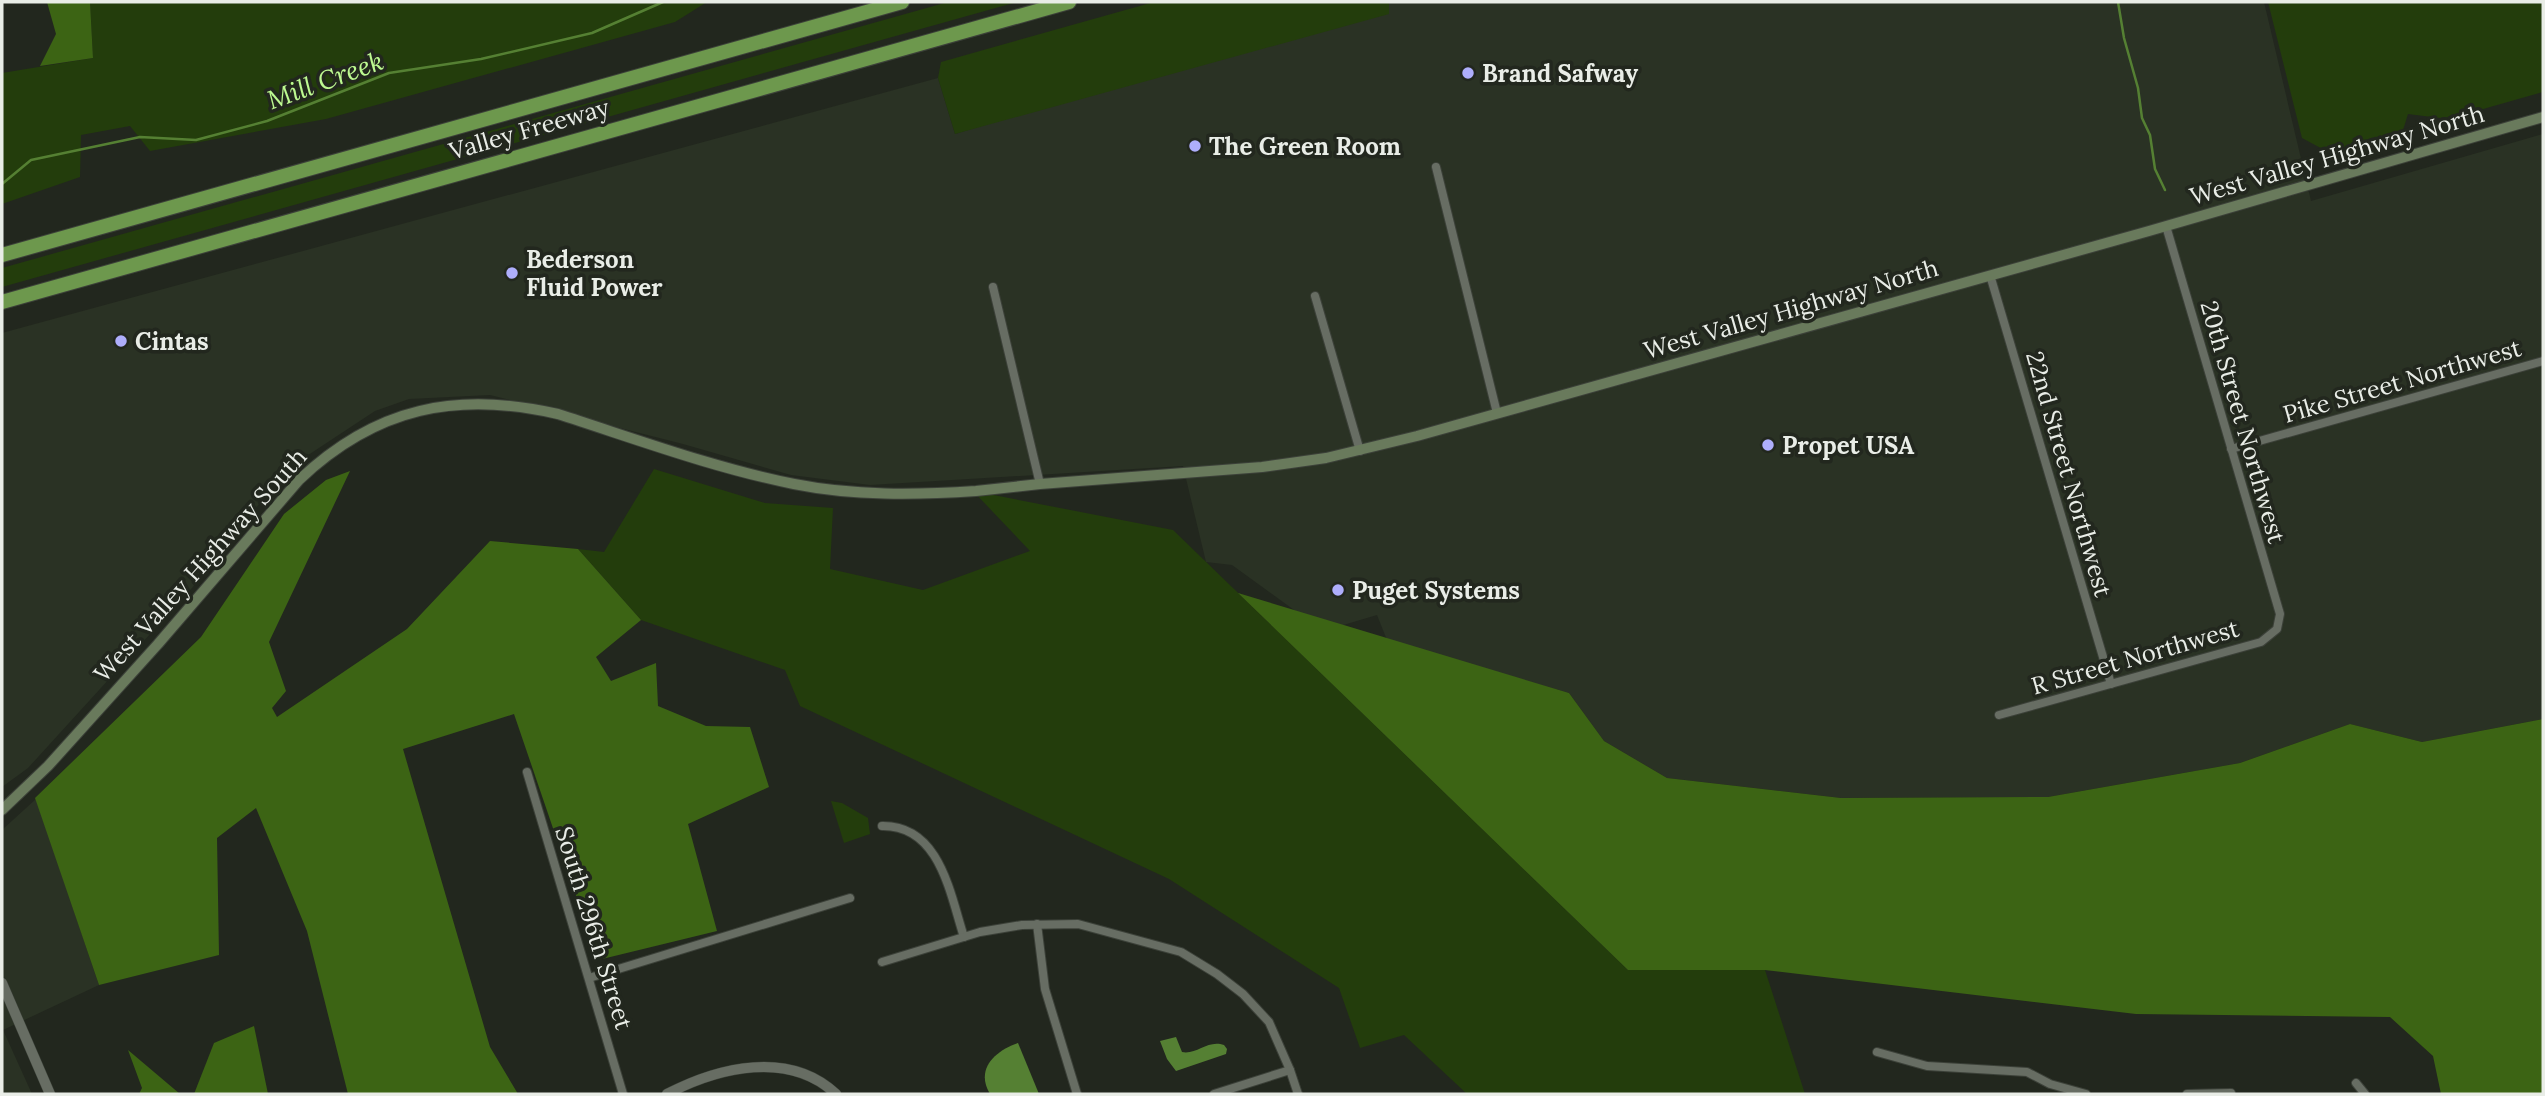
<svg xmlns="http://www.w3.org/2000/svg" width="2545" height="1096" font-family="Lora,serif">
	<rect width="100%" height="100%" fill="#22271e"/>
	<!-- built -->
	<g fill="#2a3224">
		<path d="M 1380,2 L 2264,2 L 2311,201 L 2543,134 L 2543,719 L 2422,742 L 2350,724 L 2240,763 L 2048,797 L 1841,798 L 1667,778 L 1604,741 L 1569,693 L 1387,640 L 1377,615 L 1323,631 L 1232,565 L 1206,562 L 1183,466 L 870,485 L 791,475 L 683,444 L 490,395 L 409,399 L 375,411 L 287,469 L 192,588 L 28,768 L 2,787 L 2,333 L 938,78 L 955,134 Z"/>
		<path d="M 36,799 L 99,985 L 3,1030 L 32,1094 L 2,1094 L 2,830 Z"/>
	</g>
	<!-- green -->
	<g fill="#233d0c">
		<path d="M 90,2 L 707,2 L 675,22 L 326,119 L 150,151 L 130,126 L 81,135 L 80,177 L 2,204 L 2,73 L 93,58 Z"/>
		<path d="M 948,2 L 1017,2 L 2,287 L 2,268 Z"/>
		<path d="M 1154,2 L 1389,2 L 1389,14 L 955,134 L 938,78 L 941,62 Z"/>
		<path d="M 2268,2 L 2543,2 L 2543,92 L 2448,119 L 2408,114 L 2403,130 L 2330,153 L 2302,138 Z"/>
		<path d="M 654,469 L 765,503 L 833,508 L 830,569 L 923,590 L 1030,551 L 973,491 L 1173,530 L 1628,970 L 1765,970 L 1805,1094 L 1467,1094 L 1404,1035 L 1360,1048 L 1339,988 L 1169,879 L 800,706 L 785,670 L 641,620 L 578,549 L 604,552 Z"/>
		<path d="M 831,801 L 842,803 L 868,818 L 870,834 L 844,843 Z"/>
	</g>
	<!-- forest -->
	<g fill="#3c6414">
		<path d="M 47,2 L 90,2 L 93,58 L 40,66 L 56,34 Z"/>
		<path d="M 350,471 L 269,642 L 286,691 L 272,708 L 277,717 L 407,629 L 490,541 L 578,549 L 641,620 L 596,657 L 611,681 L 656,663 L 658,706 L 706,726 L 750,727 L 769,787 L 688,824 L 717,931 L 598,960 L 514,714 L 403,749 L 490,1047 L 518,1094 L 348,1094 L 307,931 L 256,808 L 217,838 L 219,955 L 99,985 L 35,798 L 201,637 L 284,514 L 326,480 Z"/>
		<path d="M 1238,593 L 1569,693 L 1604,741 L 1667,778 L 1841,798 L 2048,797 L 2240,763 L 2350,724 L 2422,742 L 2543,719 L 2543,1094 L 2441,1094 L 2433,1056 L 2390,1017 L 2136,1014 L 1765,970 L 1628,970 Z"/>
		<path d="M 254,1026 L 268,1094 L 194,1094 L 214,1043 Z"/>
		<path d="M 128,1050 L 180,1094 L 139,1094 L 142,1088 Z"/>
	</g>
	<!-- water -->
	<g fill="#558033">
		<path d="M 1176,1037 L 1182,1052 C 1197,1055 1208,1039 1224,1045 L 1227,1049 L 1226,1054 L 1176,1071 L 1167,1059 L 1160,1041 Z"/>
		<path d="M 1018,1043 L 1039,1094 L 990,1094 C 975,1069 995,1051 1018,1043 Z"/>
	</g>
	<g fill="none" stroke-linecap="round" stroke-linejoin="round">
		<!-- stream -->
		<g stroke="#558033" stroke-width="2.5">
			<path d="M 2118,2 L 2124,38 L 2138,88 L 2142,118 L 2150,135 L 2155,169 L 2165,190"/>
			<path d="M 2,184 L 31,160 L 140,137 L 196,140 L 267,121 L 389,73 L 481,59 L 592,33 L 663,2"/>
		</g>
		<defs>
			<g id="minor">
				<path d="M 1436,167 L 1497,413"/>
				<path d="M 1990,275 L 2111,684"/>
				<path d="M 993,287 L 1040,484"/>
				<path d="M 1315,296 L 1360,451"/>
				<path d="M 2231,449 L 2543,361"/>
				<path d="M 1999,715 L 2261,642 L 2277,629 L 2280,614 L 2166,226"/>
				<path d="M 527,772 L 623,1094"/>
				<path d="M 882,826 C 940,825 950,894 964,937"/>
				<path d="M 1037,924 L 1045,989 L 1077,1094"/>
				<path d="M 882,962 L 980,932 L 1022,925 L 1078,924 L 1181,952 L 1217,974 L 1243,994 L 1269,1022 L 1290,1070 L 1298,1094"/>
				<path d="M 589,978 L 850,898"/>
				<path d="M 1877,1052 L 1927,1066 L 2027,1072 L 2050,1084 L 2086,1094"/>
				<path d="M 2356,1083 L 2365,1094"/>
				<path d="M 1214,1094 L 1290,1070"/>
				<path d="M 2187,1094 L 2231,1093"/>
			</g>
			<g id="tertiary">
				<path d="M 2,983 L 50,1094"/>
				<path d="M 667,1094 C 719,1067 789,1050 836,1094"/>
			</g>
			<path id="secondary" d="M 2,810 L 48,766 L 158,644 L 299,480 C 376,407 457,391 558,414 C 636,439 714,468 794,484 C 854,496 916,495 976,491 L 1040,484 L 1262,467 L 1326,458 L 1417,436 L 2149,231 L 2543,117"/>
			<g id="motorway">
				<path d="M 2,255 L 902,2"/>
				<path d="M 2,302 L 1069,2"/>
			</g>
		</defs>
		<!-- minor casing -->
		<use href="#minor" stroke="#3c4139" stroke-width="10"/>
		<!-- tertiary casing -->
		<use href="#tertiary" stroke="#3c4139" stroke-width="11"/>
		<!-- secondary casing -->
		<use href="#secondary" stroke="#3c4139" stroke-width="12"/>
		<!-- motorway casing -->
		<use href="#motorway" stroke="#3c4139" stroke-width="16"/>
		<!-- minor -->
		<use href="#minor" stroke="#676d63" stroke-width="8"/>
		<!-- tertiary -->
		<use href="#tertiary" stroke="#676d63" stroke-width="10"/>
		<!-- secondary -->
		<use href="#secondary" stroke="#697a5c" stroke-width="10"/>
		<!-- motorway -->
		<use href="#motorway" stroke="#6d984d" stroke-width="14"/>
	</g>
	<!-- markers -->
	<g fill="#aeaefb" stroke="#22271e" stroke-width="2.5">
		<circle cx="1468" cy="73" r="7"/>
		<circle cx="1195" cy="146" r="7"/>
		<circle cx="512" cy="273" r="7"/>
		<circle cx="121" cy="341" r="7"/>
		<circle cx="1768" cy="445" r="7"/>
		<circle cx="1338" cy="590" r="7"/>
	</g>
	<g text-anchor="middle" dominant-baseline="central" stroke-width="7" stroke-linejoin="round" paint-order="stroke">
		<!-- poi labels -->
		<g font-size="24" font-weight="bold" fill="#e9ede7" stroke="#22271e" text-anchor="start">
			<text x="1482" y="73">Brand Safway</text>
			<text x="1209" y="146">The Green Room</text>
			<text x="526" y="259">Bederson<tspan x="526" dy="28">Fluid Power</tspan></text>
			<text x="135" y="341">Cintas</text>
			<text x="1782" y="445">Propet USA</text>
			<text x="1352" y="590">Puget Systems</text>
		</g>
		<!-- street labels -->
		<g font-size="24" fill="#e9ede7" stroke="#22271e">
			<text transform="translate(529 129) rotate(-16)">Valley Freeway</text>
			<text transform="translate(2337 155) rotate(-16)">West Valley Highway North</text>
			<text transform="translate(1791 309) rotate(-16)">West Valley Highway North</text>
			<text transform="translate(2402 381) rotate(-16)">Pike Street Northwest</text>
			<text transform="translate(2243 422) rotate(74)">20th Street Northwest</text>
			<text transform="translate(2069 474) rotate(74)">22nd Street Northwest</text>
			<text transform="translate(200 565) rotate(-48)">West Valley Highway South</text>
			<text transform="translate(2135 657) rotate(-16)">R Street Northwest</text>
			<text transform="translate(594 928) rotate(73)">South 296th Street</text>
		</g>
		<!-- water labels -->
		<g font-size="26" font-style="italic" fill="#bdf991" stroke="#22271e">
			<text transform="translate(325 80) rotate(-20)">Mill Creek</text>
		</g>
	</g>
	<!-- border -->
	<rect width="2545" height="1096" fill="none" stroke="#e9ede7" stroke-width="7"/>
</svg>
